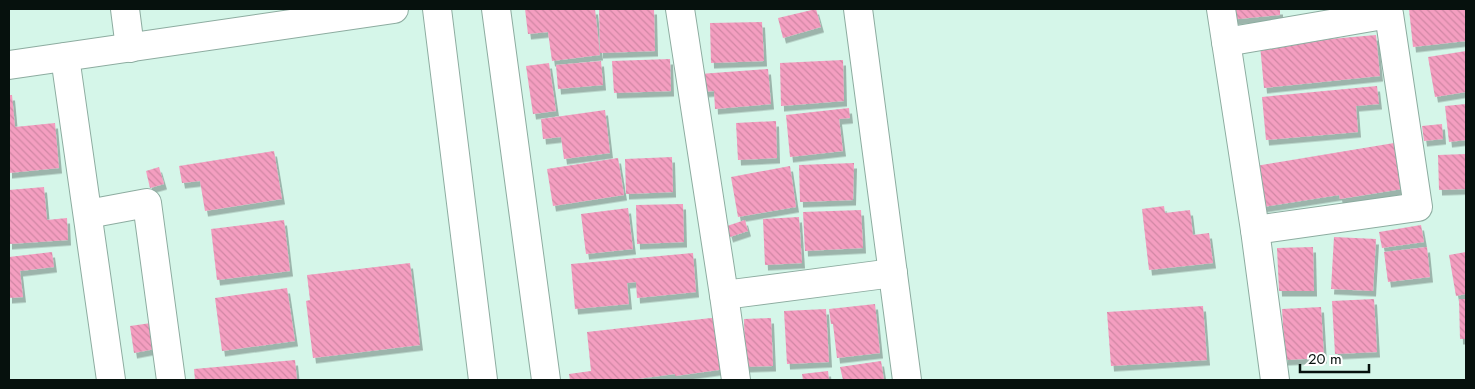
<svg xmlns="http://www.w3.org/2000/svg" width="1475" height="389" font-family="Jost,sans-serif">
	<defs>
		<pattern id="building-back-hatch" width="6" height="6" patternUnits="userSpaceOnUse" patternTransform="scale(1.25)"><rect width="6" height="6" fill="#f49ec0"/><path d="M-1 5l2 2M0 0l6 6M5-1l2 2" fill="none" stroke="#d087a4"/></pattern>
		<filter id="shadow"><feDropShadow dx="3" dy="5.5" stdDeviation="0" flood-color="#0004"/></filter>
	</defs>
	<rect width="100%" height="100%" fill="#d5f6e9"/>
	<!-- building -->
	<g fill="url(#building-back-hatch)" filter="url(#shadow)">
		<path d="M 525,9 L 595,9 L 600,55 L 552,61 L 548,32 L 528,34 Z"/>
		<path d="M 599,9 L 654,9 L 655,51 L 600,53 Z"/>
		<path d="M 816,9 L 821,27 L 783,38 L 778,18 Z"/>
		<path d="M 1227,9 L 1280,9 L 1280,15 L 1228,20 Z"/>
		<path d="M 1409,9 L 1466,9 L 1466,41 L 1413,47 Z"/>
		<path d="M 762,22 L 764,61 L 711,63 L 710,23 Z"/>
		<path d="M 1376,35 L 1380,76 L 1264,88 L 1260,45 Z"/>
		<path d="M 1466,51 L 1466,92 L 1435,97 L 1428,57 Z"/>
		<path d="M 670,59 L 671,91 L 614,93 L 612,61 Z"/>
		<path d="M 843,60 L 844,101 L 781,106 L 780,63 Z"/>
		<path d="M 601,61 L 603,85 L 558,89 L 556,65 Z"/>
		<path d="M 549,63 L 556,111 L 533,114 L 526,66 Z"/>
		<path d="M 768,69 L 771,104 L 715,109 L 714,91 L 702,92 L 700,74 Z"/>
		<path d="M 1377,86 L 1379,104 L 1356,106 L 1358,132 L 1266,140 L 1262,97 Z"/>
		<path d="M 9,95 L 12,95 L 15,127 L 55,123 L 59,168 L 9,173 Z"/>
		<path d="M 1466,104 L 1466,140 L 1449,142 L 1445,106 Z"/>
		<path d="M 849,108 L 850,118 L 839,119 L 843,151 L 790,157 L 786,115 Z"/>
		<path d="M 605,110 L 610,153 L 564,159 L 561,137 L 543,139 L 541,119 Z"/>
		<path d="M 776,121 L 777,158 L 738,160 L 736,123 Z"/>
		<path d="M 1442,124 L 1443,139 L 1424,141 L 1422,126 Z"/>
		<path d="M 1394,143 L 1402,189 L 1340,199 L 1339,195 L 1263,207 L 1256,166 Z"/>
		<path d="M 274,151 L 282,199 L 205,211 L 200,181 L 182,183 L 179,166 Z"/>
		<path d="M 1466,154 L 1466,189 L 1439,190 L 1438,155 Z"/>
		<path d="M 672,157 L 673,192 L 626,194 L 625,159 Z"/>
		<path d="M 618,158 L 624,195 L 553,206 L 547,169 Z"/>
		<path d="M 854,163 L 853,200 L 800,202 L 799,165 Z"/>
		<path d="M 790,166 L 796,207 L 738,217 L 731,177 Z"/>
		<path d="M 159,167 L 164,184 L 150,188 L 146,171 Z"/>
		<path d="M 44,187 L 47,220 L 67,218 L 68,240 L 9,244 L 9,190 Z"/>
		<path d="M 683,204 L 684,242 L 637,244 L 636,205 Z"/>
		<path d="M 1164,206 L 1165,213 L 1190,210 L 1193,235 L 1209,233 L 1213,263 L 1149,270 L 1142,209 Z"/>
		<path d="M 628,208 L 633,249 L 586,254 L 581,214 Z"/>
		<path d="M 861,210 L 863,248 L 805,251 L 803,212 Z"/>
		<path d="M 799,217 L 802,263 L 765,265 L 763,219 Z"/>
		<path d="M 284,220 L 290,271 L 217,280 L 211,229 Z"/>
		<path d="M 745,220 L 748,231 L 730,237 L 727,226 Z"/>
		<path d="M 1421,225 L 1424,242 L 1382,248 L 1379,232 Z"/>
		<path d="M 1334,237 L 1376,239 L 1373,291 L 1331,289 Z"/>
		<path d="M 1313,247 L 1314,291 L 1279,291 L 1277,248 Z"/>
		<path d="M 1427,247 L 1430,277 L 1388,282 L 1384,252 Z"/>
		<path d="M 52,252 L 54,267 L 20,271 L 23,297 L 9,298 L 9,257 Z"/>
		<path d="M 1466,252 L 1466,294 L 1456,296 L 1449,255 Z"/>
		<path d="M 693,253 L 696,292 L 637,298 L 636,282 L 627,283 L 629,304 L 575,309 L 571,264 Z"/>
		<path d="M 410,263 L 420,345 L 313,358 L 306,301 L 310,300 L 307,275 Z"/>
		<path d="M 287,288 L 295,341 L 222,351 L 215,298 Z"/>
		<path d="M 1374,299 L 1377,352 L 1335,354 L 1332,301 Z"/>
		<path d="M 1459,299 L 1466,299 L 1466,339 L 1460,339 Z"/>
		<path d="M 875,304 L 880,353 L 837,358 L 833,324 L 831,324 L 829,309 Z"/>
		<path d="M 1203,306 L 1207,360 L 1111,366 L 1107,312 Z"/>
		<path d="M 1321,307 L 1324,358 L 1285,360 L 1282,309 Z"/>
		<path d="M 826,309 L 829,362 L 787,364 L 784,311 Z"/>
		<path d="M 720,317 L 726,369 L 675,376 L 675,374 L 629,380 L 570,380 L 569,374 L 591,371 L 587,332 Z"/>
		<path d="M 771,318 L 773,366 L 745,367 L 744,319 Z"/>
		<path d="M 151,323 L 155,349 L 134,353 L 130,326 Z"/>
		<path d="M 295,360 L 297,380 L 195,380 L 194,369 Z"/>
		<path d="M 881,361 L 884,380 L 843,380 L 840,367 Z"/>
		<path d="M 828,371 L 829,380 L 803,380 L 802,374 Z"/>
	</g>
	<g fill="none" stroke-linecap="round" stroke-linejoin="round">
		<defs>
			<g id="minor">
				<path d="M 125,9 L 130,48"/>
				<path d="M 437,9 L 483,380"/>
				<path d="M 496,9 L 546,380"/>
				<path d="M 680,9 L 724,295 L 736,380"/>
				<path d="M 858,9 L 907,380"/>
				<path d="M 1221,9 L 1255,230 L 1275,380"/>
				<path d="M 1226,42 L 1389,14 L 1418,207 L 1255,230"/>
				<path d="M 65,57 L 111,380"/>
				<path d="M 9,65 L 394,9"/>
				<path d="M 88,214 L 147,203 L 171,380"/>
				<path d="M 724,295 L 893,273"/>
			</g>
		</defs>
		<!-- minor casing -->
		<use href="#minor" stroke="#8daca0" stroke-width="30"/>
		<!-- minor -->
		<use href="#minor" stroke="#fff" stroke-width="28"/>
	</g>
	<!-- border -->
	<rect width="1475" height="389" fill="none" stroke="#06110d" stroke-width="20"/>
	<!-- scale -->
	<path d="M1300 364v8h69v-8" fill="none" stroke="#06110d" stroke-width="2.5"/>
	<text x="1308" y="364" font-size="15" fill="#06110d" stroke="#ffffff" stroke-width="4" paint-order="stroke">20 m</text>
</svg>
